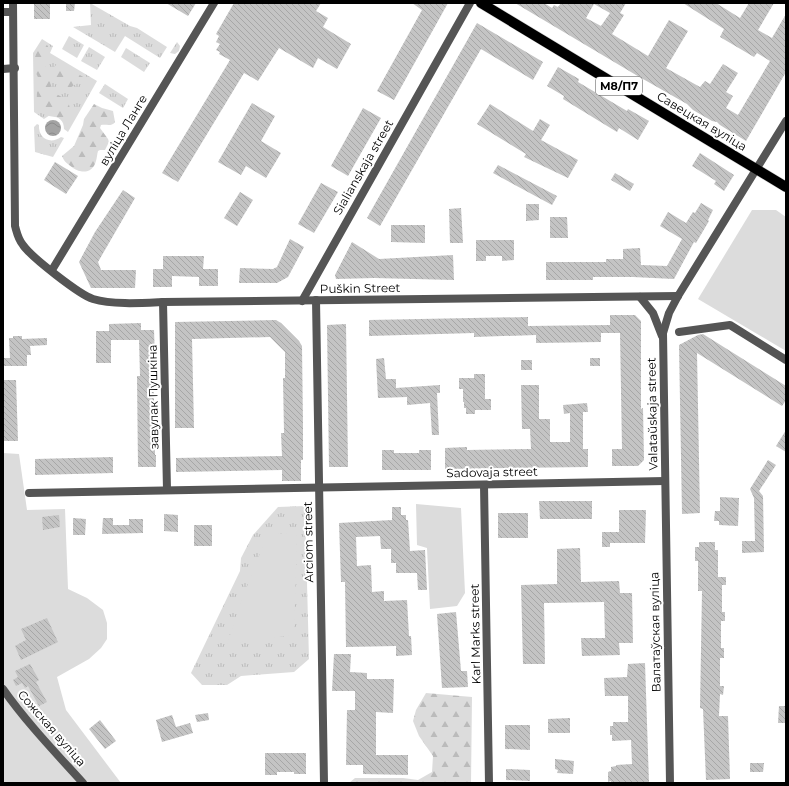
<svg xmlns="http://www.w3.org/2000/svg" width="789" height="786" font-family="Montserrat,sans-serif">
	<defs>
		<pattern id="grass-tufts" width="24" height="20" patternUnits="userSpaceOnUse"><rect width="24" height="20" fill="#dcdcdc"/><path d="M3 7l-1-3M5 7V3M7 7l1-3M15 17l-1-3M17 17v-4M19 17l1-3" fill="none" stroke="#bbb"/></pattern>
		<pattern id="forest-firs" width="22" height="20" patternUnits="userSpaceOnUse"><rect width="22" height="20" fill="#dcdcdc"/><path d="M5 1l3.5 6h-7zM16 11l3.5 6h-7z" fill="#bbb"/></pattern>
		<pattern id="water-waves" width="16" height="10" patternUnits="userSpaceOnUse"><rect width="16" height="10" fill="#a3a3a3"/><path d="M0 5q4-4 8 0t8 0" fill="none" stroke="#8b8b8b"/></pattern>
		<pattern id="building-back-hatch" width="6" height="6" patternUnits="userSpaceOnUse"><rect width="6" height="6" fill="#c4c4c4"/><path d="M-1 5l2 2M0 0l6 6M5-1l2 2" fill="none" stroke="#a7a7a7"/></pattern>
	</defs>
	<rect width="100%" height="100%" fill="#fff"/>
	<!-- grass -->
	<g fill="url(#grass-tufts)">
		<path d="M 90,3 L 130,26 L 137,28 L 167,47 L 160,58 L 125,36 L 115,52 L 73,27 L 91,25 Z"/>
		<path d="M 69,36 L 84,45 L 77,58 L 62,49 Z"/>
		<path d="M 42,39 L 53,46 L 50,53 L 97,81 L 68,132 L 64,129 C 64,120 59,117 50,115 L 44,119 L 34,112 L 33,53 Z"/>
		<path d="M 177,42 L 180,46 L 179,51 L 175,54 L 170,53 Z"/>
		<path d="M 89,47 L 105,57 L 97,70 L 81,61 Z"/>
		<path d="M 126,48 L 150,63 L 144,72 L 121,57 Z"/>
		<path d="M 105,84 L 128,99 L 123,108 L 99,93 Z"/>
		<path d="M 37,124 L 39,125 C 38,138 50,145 61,137 L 64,138 L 53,157 L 35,152 L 34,127 Z"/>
		<path d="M 305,506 L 309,659 L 294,672 L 241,676 L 227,685 L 202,685 L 191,673 L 240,571 L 241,558 L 253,535 L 278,507 Z"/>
	</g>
	<!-- forest -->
	<g fill="url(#forest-firs)">
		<path d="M 44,43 L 48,46 C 48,58 42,61 48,73 L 53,69 L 58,62 L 90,81 L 76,84 L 65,91 L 60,89 L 55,82 L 52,82 L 50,84 L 51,90 C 63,100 71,96 70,116 C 65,119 61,118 55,117 C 38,115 36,108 37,92 C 37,88 40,85 40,80 C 34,74 33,58 37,51 C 38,48 42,46 44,43 Z"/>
		<path d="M 94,104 L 102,108 L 113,111 L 115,122 C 111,127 107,124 101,125 L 100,128 L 108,139 L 109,142 L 105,150 L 100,150 L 98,151 C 97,154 97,158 96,161 C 93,173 82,174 73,168 C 68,164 64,162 62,156 L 74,146 L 83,125 L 84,119 Z"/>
		<path d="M 426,693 L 472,697 L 471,783 L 349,783 L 355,778 L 403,778 L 418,780 L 432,772 L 433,756 L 419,736 L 413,721 L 416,710 Z"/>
	</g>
	<!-- green -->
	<g fill="#dcdcdc">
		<path d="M 752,210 L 776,210 L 786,217 L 786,351 L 698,299 Z"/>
		<path d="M 3,453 L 19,454 L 27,510 L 65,509 L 68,589 L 87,598 L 103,610 L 107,623 L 107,639 L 101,648 L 89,659 L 57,677 L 66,710 L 121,783 L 3,783 Z"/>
		<path d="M 416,504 L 461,508 L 465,593 L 457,606 L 430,609 L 427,548 L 417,545 Z"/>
		<path d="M 268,533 L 297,534 L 294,635 L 227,644 L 244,594 Z"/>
	</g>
	<!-- water -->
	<circle fill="url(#water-waves)" cx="53" cy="128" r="8"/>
	<!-- building -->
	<g fill="url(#building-back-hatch)" fill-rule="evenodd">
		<rect x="34" y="3" width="16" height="16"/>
		<path d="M 66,3 L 75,3 L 74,11 L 66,11 Z"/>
		<path d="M 166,3 L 196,3 L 188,16 Z"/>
		<path d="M 234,3 L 321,3 L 316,11 L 328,18 L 323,27 L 351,44 L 337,69 L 318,58 L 313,68 L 279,48 L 258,81 L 244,73 L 178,182 L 162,173 L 230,60 L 219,54 L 220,52 L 216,50 L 220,44 L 216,42 L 219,36 L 216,34 Z"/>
		<path d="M 412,3 L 448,3 L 394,100 L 377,91 L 422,10 Z"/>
		<path d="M 515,3 L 544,3 L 552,8 L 554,5 L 558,7 L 561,3 L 626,3 L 620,13 L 624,15 L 612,34 L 648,56 L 669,20 L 688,31 L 666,68 L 700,87 L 705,81 L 710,84 L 723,64 L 738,73 L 726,92 L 733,96 L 726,108 L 738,115 L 770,61 L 757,53 L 754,57 L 720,37 L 724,29 L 683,3 L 716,3 L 740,18 L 749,3 L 774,3 L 758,30 L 772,38 L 786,14 L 786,72 L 746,141 L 720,125 L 717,122 L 712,121 L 693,110 L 687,104 L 636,75 ZM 594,4 L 610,13 L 601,26 L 586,18 Z"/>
		<path d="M 477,23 L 543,62 L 533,80 L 481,49 L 380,226 L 367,218 Z"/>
		<path d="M 558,67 L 579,79 L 578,82 L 627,111 L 628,109 L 649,121 L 638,140 L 619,128 L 617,132 L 563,99 L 564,96 L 547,86 Z"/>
		<path d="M 252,103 L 275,116 L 261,141 L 281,153 L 266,178 L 246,166 L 241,175 L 218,162 Z"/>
		<path d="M 490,104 L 533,131 L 540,119 L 550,125 L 541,140 L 578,160 L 568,178 L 524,157 L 526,154 L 477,124 Z"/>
		<path d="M 363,108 L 381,118 L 348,176 L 331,166 Z"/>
		<path d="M 700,153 L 734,175 L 724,191 L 714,184 L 716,181 L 692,166 Z"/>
		<path d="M 55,162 L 78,176 L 66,194 L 44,180 Z"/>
		<path d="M 498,165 L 557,196 L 552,205 L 493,173 Z"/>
		<path d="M 615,173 L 634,184 L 630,191 L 611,180 Z"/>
		<path d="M 321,183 L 338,192 L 314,233 L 298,224 Z"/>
		<path d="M 123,190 L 135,198 L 98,262 L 101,270 L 136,270 L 135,288 L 91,288 L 79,262 L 95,232 Z"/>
		<path d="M 240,192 L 253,200 L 237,226 L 224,218 Z"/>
		<path d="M 701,203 L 713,210 L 708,220 L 709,221 L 696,243 L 694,242 L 674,279 L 633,277 L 593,277 L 593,280 L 546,280 L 546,262 L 606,262 L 606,259 L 623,259 L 623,249 L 640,248 L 641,265 L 667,266 L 682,239 L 660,226 L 668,212 L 686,223 L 693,212 L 695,213 Z"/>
		<path d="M 526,204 L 539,204 L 539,220 L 526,221 Z"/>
		<path d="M 461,208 L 463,243 L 450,243 L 449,209 Z"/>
		<path d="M 550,217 L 567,217 L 568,238 L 550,238 Z"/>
		<path d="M 391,225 L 425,225 L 425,243 L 391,242 Z"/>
		<path d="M 290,239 L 304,247 L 288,277 L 277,283 L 239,283 L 240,268 L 273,269 L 277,267 Z"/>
		<path d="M 476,240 L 514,240 L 514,260 L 502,261 L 502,256 L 486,256 L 486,261 L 476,261 Z"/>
		<path d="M 352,242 L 379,259 L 453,255 L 454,280 L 374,278 L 336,279 L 335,275 Z"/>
		<path d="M 163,256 L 204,256 L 203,269 L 218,269 L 218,286 L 199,286 L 199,277 L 172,276 L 172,287 L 153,287 L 153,269 L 163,269 Z"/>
		<path d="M 610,315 L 635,315 L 641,321 L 641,409 L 643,408 L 644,460 L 638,466 L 612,466 L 612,449 L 622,449 L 620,333 L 601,333 L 601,342 L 536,343 L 536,335 L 474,337 L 474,333 L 369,336 L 369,320 L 528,317 L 528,326 L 610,325 Z"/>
		<path d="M 276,320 L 281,323 L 299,341 L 302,346 L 303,426 L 303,460 L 301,460 L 301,481 L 282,481 L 282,470 L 176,472 L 176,458 L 282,456 L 281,433 L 284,433 L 283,378 L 285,378 L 285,352 L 270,337 L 192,339 L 194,428 L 175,428 L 175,322 Z"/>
		<path d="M 141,323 L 141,330 L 154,330 L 156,388 L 154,388 L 154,403 L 156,403 L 156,440 L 155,440 L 155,455 L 156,455 L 156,467 L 138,467 L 137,376 L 140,376 L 139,340 L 111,340 L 111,363 L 96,363 L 96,331 L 109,331 L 109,324 Z"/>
		<path d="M 346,324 L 348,467 L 329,467 L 327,325 Z"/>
		<path d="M 703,334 L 786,386 L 786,400 L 782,406 L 697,353 L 700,513 L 682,514 L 679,345 L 698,335 Z"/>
		<path d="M 13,336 L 22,336 L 22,339 L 47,338 L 47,345 L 30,346 L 31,355 L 27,355 L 27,366 L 3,366 L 3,358 L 10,358 L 9,338 L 13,338 Z"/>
		<path d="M 384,358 L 386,379 L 396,379 L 396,388 L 440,385 L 440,393 L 437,393 L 439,435 L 432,435 L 430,403 L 407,405 L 407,397 L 378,398 L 376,359 Z"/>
		<rect x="590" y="358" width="10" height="8"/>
		<rect x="521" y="360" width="11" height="10"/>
		<path d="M 474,374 L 485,374 L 485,399 L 491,399 L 491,410 L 475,410 L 475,414 L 466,414 L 466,408 L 464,408 L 464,402 L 463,402 L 463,389 L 459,389 L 459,378 L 474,378 Z"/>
		<path d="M 3,380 L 16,380 L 18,441 L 3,441 Z"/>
		<path d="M 521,385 L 539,385 L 539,419 L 550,419 L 550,442 L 570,442 L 570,413 L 564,414 L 563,405 L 587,403 L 588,412 L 583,412 L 583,449 L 588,449 L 588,467 L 445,469 L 445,448 L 467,447 L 467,450 L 531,449 L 530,429 L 522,429 Z"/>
		<path d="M 786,430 L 786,452 L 776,446 Z"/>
		<path d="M 382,450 L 394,450 L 394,453 L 419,453 L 419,450 L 431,450 L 431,470 L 382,470 Z"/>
		<path d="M 113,457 L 113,473 L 35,475 L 35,459 Z"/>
		<path d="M 768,460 L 776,465 L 759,491 L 763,496 L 764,552 L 742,553 L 742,541 L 755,541 L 754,498 L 750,489 Z"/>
		<path d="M 720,497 L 739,498 L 738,526 L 719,525 L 719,521 L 714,521 L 715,511 L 720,511 Z"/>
		<path d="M 539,501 L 592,501 L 592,519 L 540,519 Z"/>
		<path d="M 392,507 L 401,507 L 401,515 L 406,515 L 406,520 L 408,520 L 410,551 L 425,550 L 427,590 L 418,590 L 417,573 L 396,573 L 396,563 L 391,563 L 391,549 L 381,549 L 380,536 L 356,537 L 357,566 L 371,565 L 372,592 L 384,591 L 384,601 L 407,600 L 409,636 L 411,636 L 412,655 L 396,656 L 396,646 L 346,647 L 345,582 L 341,582 L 339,523 L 392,520 Z"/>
		<path d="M 619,510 L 646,510 L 645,543 L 610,543 L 610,547 L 602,547 L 602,532 L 619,532 Z"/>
		<rect x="498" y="513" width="30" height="25"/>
		<path d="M 164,514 L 178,515 L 178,532 L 164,531 Z"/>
		<path d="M 59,515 L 60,527 L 43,530 L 42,517 Z"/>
		<path d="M 73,518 L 86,519 L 85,535 L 73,535 Z"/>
		<path d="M 103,518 L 113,518 L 113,525 L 129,525 L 129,519 L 143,519 L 143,533 L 102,534 Z"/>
		<rect x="194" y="525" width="18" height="21"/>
		<path d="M 699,542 L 715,542 L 715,550 L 718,550 L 718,577 L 726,577 L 726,585 L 722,585 L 722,612 L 725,612 L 725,621 L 721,621 L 721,648 L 724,648 L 724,658 L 720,658 L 720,686 L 724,686 L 723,695 L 720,694 L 719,716 L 728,716 L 730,779 L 706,780 L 703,709 L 700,708 L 702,591 L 698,591 L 698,561 L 695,561 L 695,547 L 699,547 Z"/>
		<path d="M 580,548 L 581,582 L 619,581 L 620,593 L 632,593 L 633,643 L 619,643 L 620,655 L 582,656 L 581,638 L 605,638 L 604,602 L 544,603 L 545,664 L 523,664 L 521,585 L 557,584 L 557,549 Z"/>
		<path d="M 456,612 L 461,671 L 467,671 L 468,687 L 442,688 L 437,614 Z"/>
		<path d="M 47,618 L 58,642 L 21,660 L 15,646 L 26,640 L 21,629 Z"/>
		<path d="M 334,654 L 351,654 L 350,672 L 367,673 L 367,679 L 394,679 L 393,713 L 376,712 L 376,755 L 408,755 L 408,775 L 363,774 L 363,765 L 346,765 L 347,710 L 355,710 L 355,691 L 332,691 Z"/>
		<path d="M 645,663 L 649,783 L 611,783 L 611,781 L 608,782 L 608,772 L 611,771 L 611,767 L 616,766 L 616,765 L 632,764 L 631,740 L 612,741 L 612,735 L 610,735 L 610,726 L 613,726 L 613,722 L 628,722 L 628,696 L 605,696 L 604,678 L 627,677 L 628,664 Z"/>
		<path d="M 30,664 L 39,680 L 36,682 L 47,702 L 39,706 L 28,686 L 25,688 L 22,683 L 16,686 L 13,680 L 18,677 L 15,671 Z"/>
		<path d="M 779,706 L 786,706 L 786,723 L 778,723 Z"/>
		<path d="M 208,713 L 209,720 L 197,722 L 195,715 Z"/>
		<path d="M 172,715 L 176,727 L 190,723 L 193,733 L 162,742 L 156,720 Z"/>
		<path d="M 570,718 L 570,733 L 548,733 L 548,719 Z"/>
		<path d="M 100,720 L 116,741 L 105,749 L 89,729 Z"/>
		<path d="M 505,725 L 530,725 L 530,750 L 505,749 Z"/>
		<path d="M 265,753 L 306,753 L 306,774 L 294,774 L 294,772 L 277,772 L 277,775 L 265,775 Z"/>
		<path d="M 555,759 L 574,761 L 573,774 L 557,773 L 558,770 L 555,769 Z"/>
		<path d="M 750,763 L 764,763 L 763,772 L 750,772 Z"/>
		<path d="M 506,769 L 530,770 L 530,781 L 506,780 Z"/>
	</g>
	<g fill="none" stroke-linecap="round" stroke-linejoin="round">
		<defs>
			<path id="primary" d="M 481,3 L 786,187"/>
		</defs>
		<!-- primary casing -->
		<use href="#primary" stroke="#dbdbdb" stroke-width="11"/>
		<!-- pedestrian -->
		<path stroke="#555" stroke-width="8" d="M 679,332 L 730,325 L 786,360"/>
		<!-- minor -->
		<g stroke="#555" stroke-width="8">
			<path d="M 3,12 L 13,12"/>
			<path d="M 3,69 L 15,68"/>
			<path d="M 316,300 L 324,783"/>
			<path d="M 163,302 L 167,490"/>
			<path d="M 484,485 L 489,783"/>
			<path d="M 29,493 L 665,481"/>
			<path d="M 3,689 C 27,723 55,752 83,783"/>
		</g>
		<!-- tertiary -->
		<g stroke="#555" stroke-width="8">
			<path d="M 13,3 L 15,226 C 17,233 18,239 23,245 C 31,257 80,295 93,299 C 113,305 142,303 163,302 L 678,296"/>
			<path d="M 52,270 L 214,3"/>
			<path d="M 640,297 L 653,313 L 662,336"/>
			<path d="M 302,301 L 470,3"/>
			<path d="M 670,783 L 663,333 L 669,313 L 678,296 L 786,121"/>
		</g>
		<!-- primary -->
		<use href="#primary" stroke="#000" stroke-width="10"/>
	</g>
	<g text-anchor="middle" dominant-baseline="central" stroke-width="4" stroke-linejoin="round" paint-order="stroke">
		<!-- shield labels -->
		<rect fill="#fff" stroke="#4c4c4c" stroke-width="1" x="596" y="77" width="46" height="18" rx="3"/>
		<g font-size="11" font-weight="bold" fill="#000">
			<text x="619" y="86">М8/П7</text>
		</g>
		<!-- street labels -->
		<g font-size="12" fill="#000" stroke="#fff">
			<text transform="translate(702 121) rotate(31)">Савецкая вуліца</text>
			<text transform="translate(123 130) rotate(-59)">вуліца Ланге</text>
			<text transform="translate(363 167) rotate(-60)">Sialianskaja street</text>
			<text transform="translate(360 288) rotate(-1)">Puškin Street</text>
			<text transform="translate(153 397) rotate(-91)">завулак Пушкіна</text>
			<text transform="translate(652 414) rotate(-91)">Valataŭskaja street</text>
			<text transform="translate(492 472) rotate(-1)">Sadovaja street</text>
			<text transform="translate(308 542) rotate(-91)">Arciom street</text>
			<text transform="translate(655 632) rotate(-91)">Валатаўская вуліца</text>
			<text transform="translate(475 634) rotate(-91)">Karl Marks street</text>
			<text transform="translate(52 728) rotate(49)">Сожская вуліца</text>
		</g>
	</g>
	<!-- border -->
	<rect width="789" height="786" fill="none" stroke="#000000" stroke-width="8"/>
</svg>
